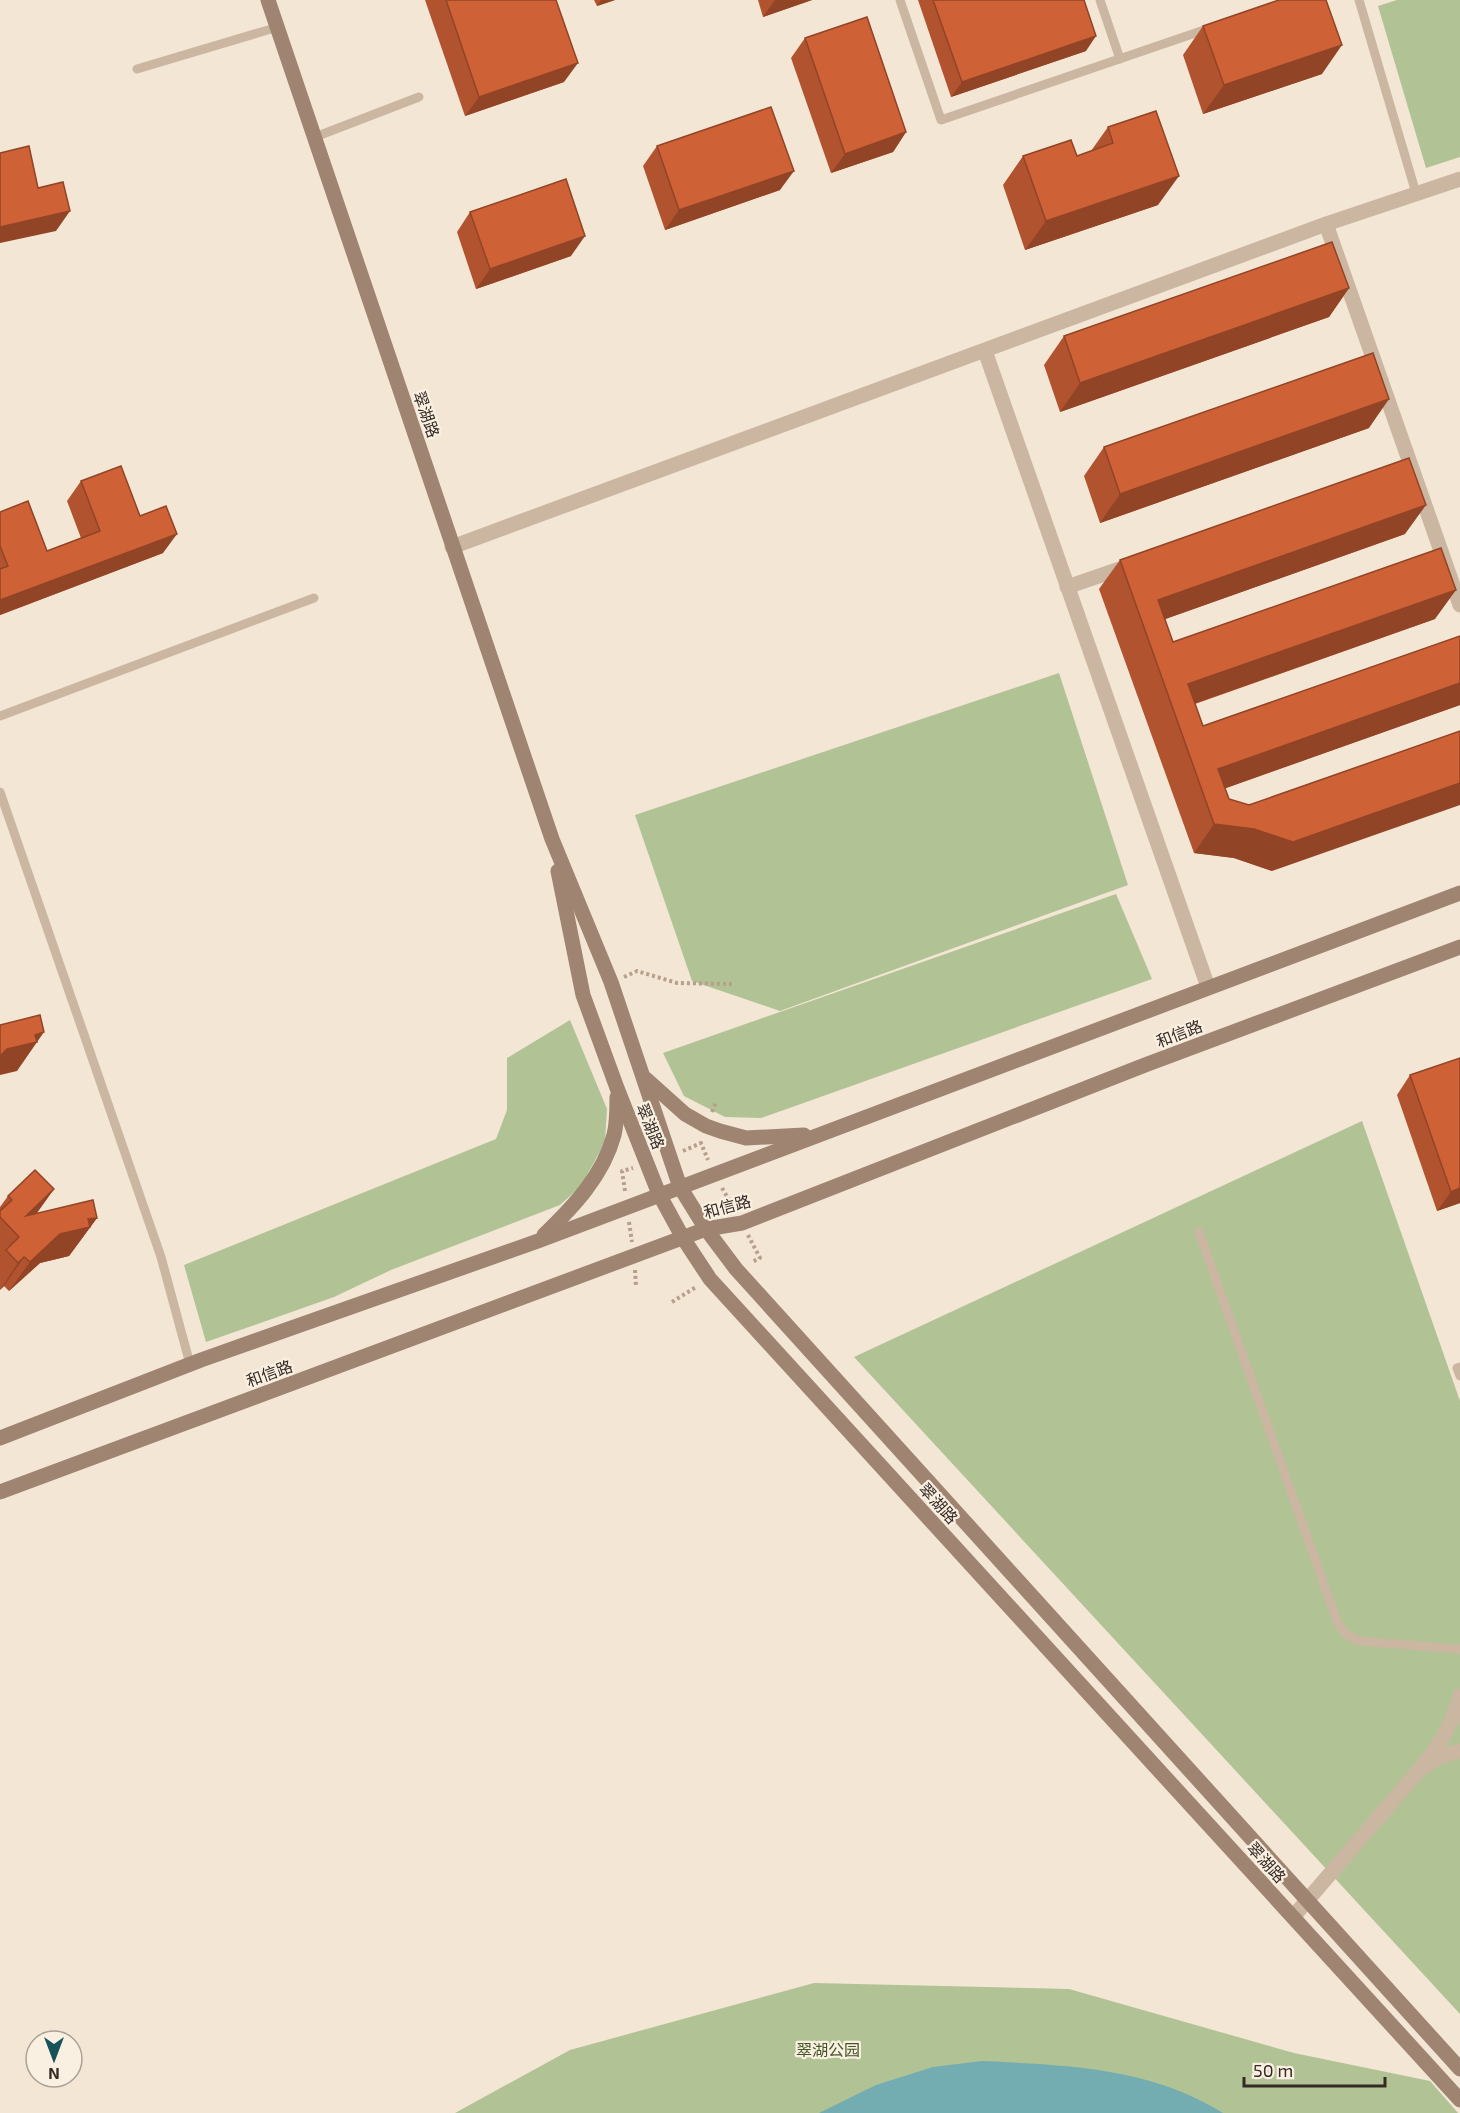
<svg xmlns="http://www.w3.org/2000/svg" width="1460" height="2113" font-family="'Exo 2','Noto Sans SC',sans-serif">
	<rect width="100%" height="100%" fill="#f3e6d5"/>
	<!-- green -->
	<g fill="#b1c295">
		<path d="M 1397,0 L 1460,0 L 1460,157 L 1426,168 L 1378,6 Z"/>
		<path d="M 1059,673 L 1128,885 L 780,1011 L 692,981 L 635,815 Z"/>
		<path d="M 1116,894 L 1152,979 L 761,1118 L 725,1117 L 684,1096 L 663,1053 Z"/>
		<path d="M 570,1020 L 607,1109 L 605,1142 L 581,1186 L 560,1205 L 391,1270 L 334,1297 L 206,1342 L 184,1265 L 496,1139 L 507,1110 L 507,1058 Z"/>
		<path d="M 1362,1121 L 1460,1401 L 1460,2014 L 854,1357 Z"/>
		<path d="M 814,1983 L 1069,1989 L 1294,2053 L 1430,2081 L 1458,2113 L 455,2113 L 570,2050 Z"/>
	</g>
	<!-- water -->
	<path fill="#73adb1" d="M 982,2061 C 1065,2065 1150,2067 1223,2113 L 819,2113 L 876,2085 L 933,2067 Z"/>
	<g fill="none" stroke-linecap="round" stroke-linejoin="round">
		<!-- path -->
		<g stroke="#b79f8b" stroke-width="4" stroke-dasharray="3 3" stroke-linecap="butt">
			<path d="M 624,977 L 637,971 L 677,983 L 732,984"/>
			<path d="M 712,1112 L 716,1102"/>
			<path d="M 683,1151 L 701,1143 L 708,1160"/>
			<path d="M 722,1188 L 735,1210"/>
			<path d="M 625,1191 L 622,1171 L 633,1168"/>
			<path d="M 629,1222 L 632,1242"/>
			<path d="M 748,1235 L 760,1258 L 752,1262"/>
			<path d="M 635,1270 L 636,1287"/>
			<path d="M 672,1302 L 696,1287"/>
		</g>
		<!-- lane -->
		<g stroke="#cbb6a1" stroke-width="9">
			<path d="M 900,0 L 941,120 L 1210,28"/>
			<path d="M 1100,0 L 1120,59"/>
			<path d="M 1359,0 L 1416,193"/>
			<path d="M 137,69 L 278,27"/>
			<path d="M 315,137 L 419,97"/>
			<path d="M 0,716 L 314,598"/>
			<path d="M 0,792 L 161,1257 L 190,1364"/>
			<path d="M 1199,1232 L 1338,1624 L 1346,1634 L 1358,1641 L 1460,1649"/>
			<path d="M 1460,1367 L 1457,1368 L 1460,1376"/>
		</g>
		<!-- street -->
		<g stroke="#cbb6a1" stroke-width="15">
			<path d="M 1326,224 L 1460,605"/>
			<path d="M 985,351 L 1208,987"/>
			<path d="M 452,547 L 1326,224 L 1460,179"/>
			<path d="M 1067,587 L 1128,566"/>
			<path d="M 1424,1764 C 1440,1744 1454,1722 1460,1696"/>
			<path d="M 1293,1917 L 1420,1769 L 1440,1757 L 1460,1751"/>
		</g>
		<!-- secondary -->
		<g stroke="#9f8472" stroke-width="15">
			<path d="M 268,0 L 552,839 L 611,982 L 680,1187 L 706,1229 L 736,1269 L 1460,2069"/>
			<path d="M 558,871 L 583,995 L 617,1088 L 659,1194 L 683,1238 L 710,1279 L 1460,2100"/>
			<path d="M 646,1079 L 685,1114 L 706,1126 L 720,1131 L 746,1138 L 804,1135"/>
			<path d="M 544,1235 C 573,1207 603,1176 614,1135 C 617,1123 617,1110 617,1097"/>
			<path d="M 0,1438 L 201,1360 L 538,1241 L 1460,893"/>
			<path d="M 0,1492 L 706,1229 L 742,1223 L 1145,1065 L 1460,947"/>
		</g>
	</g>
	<!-- wall -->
	<g fill="#b2532f">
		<path d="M 425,0 L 556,0 L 564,82 L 465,116 Z"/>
		<path d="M 594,0 L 615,0 L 597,6 Z"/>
		<path d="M 758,0 L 812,0 L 763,17 Z"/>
		<path d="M 918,0 L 1084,0 L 1086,51 L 951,97 Z"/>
		<path d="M 1203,26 L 1322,74 L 1203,114 L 1183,55 Z"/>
		<path d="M 805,38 L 906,132 L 893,152 L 831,173 L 791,58 Z"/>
		<path d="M 1108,127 L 1158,205 L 1025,250 L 1003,185 L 1023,156 L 1077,156 L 1091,151 Z"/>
		<path d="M 657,146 L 780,190 L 665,230 L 643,166 Z"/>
		<path d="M 470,212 L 571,256 L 476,289 L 457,232 Z"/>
		<path d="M 1349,288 L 1329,317 L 1060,412 L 1044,365 L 1064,336 Z"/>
		<path d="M 1369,428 L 1100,523 L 1084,476 L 1104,447 Z"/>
		<path d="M 81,481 L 140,516 L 163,553 L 0,615 L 0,512 L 47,551 L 81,538 L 67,501 Z"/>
		<path d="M 1405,534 L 1165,619 L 1173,642 L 1435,619 L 1195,704 L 1203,726 L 1460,636 L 1460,705 L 1225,788 L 1229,799 L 1272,871 L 1234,858 L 1194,853 L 1099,589 L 1120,560 Z"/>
		<path d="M 1410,1075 L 1460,1203 L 1437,1211 L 1397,1095 Z"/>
		<path d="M 54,1189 L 37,1213 L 97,1218 L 69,1256 L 40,1263 L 9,1291 L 4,1286 L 0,1290 L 0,1207 L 8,1196 Z"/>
	</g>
	<!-- shaded-wall -->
	<g fill="#914426">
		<path d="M 601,0 L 615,0 L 597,6 Z"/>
		<path d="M 775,0 L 812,0 L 763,17 Z"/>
		<path d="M 1096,36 L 1086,51 L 951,97 L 962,82 Z"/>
		<path d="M 1342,45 L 1322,74 L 1203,114 L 1224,85 Z"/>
		<path d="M 578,63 L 564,82 L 465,116 L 479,97 Z"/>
		<path d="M 906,132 L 893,152 L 831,173 L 845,154 Z"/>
		<path d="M 794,171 L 780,190 L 665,230 L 679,210 Z"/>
		<path d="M 1179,176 L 1158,205 L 1025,250 L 1046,221 Z"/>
		<path d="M 70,211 L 56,231 L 0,243 L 0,227 Z"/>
		<path d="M 585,236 L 571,256 L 476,289 L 490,269 Z"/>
		<path d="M 1349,288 L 1329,317 L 1060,412 L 1080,383 Z"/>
		<path d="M 1389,399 L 1369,428 L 1100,523 L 1120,494 Z"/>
		<path d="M 1426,505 L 1405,534 L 1143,627 L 1158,600 Z"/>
		<path d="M 177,534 L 163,553 L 0,615 L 0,600 Z"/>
		<path d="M 1456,590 L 1435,619 L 1173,711 L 1188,684 Z"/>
		<path d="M 1460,683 L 1460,705 L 1204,796 L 1218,769 Z"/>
		<path d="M 1460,783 L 1460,805 L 1272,871 L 1234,858 L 1194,853 L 1214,824 Z"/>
		<path d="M 44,1032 L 17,1071 L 0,1075 L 0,1056 L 7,1049 L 35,1035 Z"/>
		<path d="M 1460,1188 L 1460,1203 L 1437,1211 L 1451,1192 Z"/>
		<path d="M 54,1189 L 33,1218 L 26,1216 Z"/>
		<path d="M 97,1218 L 69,1256 L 40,1263 L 9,1291 L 30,1262 L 60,1234 L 88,1219 Z"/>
		<path d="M 24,1257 L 4,1286 L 0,1290 L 18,1263 Z"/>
	</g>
	<!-- building -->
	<g fill="#cf6137" stroke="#914426" stroke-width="1.5">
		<path d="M 446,0 L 556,0 L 578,63 L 479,97 Z"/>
		<path d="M 933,0 L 1084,0 L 1096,36 L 962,82 Z"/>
		<path d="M 1279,0 L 1326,0 L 1342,45 L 1224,85 L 1203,26 Z"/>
		<path d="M 867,17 L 906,132 L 845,154 L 805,38 Z"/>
		<path d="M 771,107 L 794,171 L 679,210 L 657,146 Z"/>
		<path d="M 1156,111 L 1179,176 L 1046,221 L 1023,156 L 1071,140 L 1077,156 L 1113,143 L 1108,127 Z"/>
		<path d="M 29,146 L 38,188 L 63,182 L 70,211 L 0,227 L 0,153 Z"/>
		<path d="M 566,179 L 585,236 L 490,269 L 470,212 Z"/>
		<path d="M 1332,242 L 1349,288 L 1080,383 L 1064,336 Z"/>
		<path d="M 1373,353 L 1389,399 L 1120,494 L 1104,447 Z"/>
		<path d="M 1409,458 L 1426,505 L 1158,600 L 1173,642 L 1441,548 L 1456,590 L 1188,684 L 1203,726 L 1460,636 L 1460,683 L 1218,769 L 1229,799 L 1249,805 L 1460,731 L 1460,783 L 1293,842 L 1254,829 L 1214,824 L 1120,560 Z"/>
		<path d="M 121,466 L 140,516 L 166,506 L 177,534 L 0,600 L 0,569 L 8,566 L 0,546 L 0,512 L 28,501 L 47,551 L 100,531 L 81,481 Z"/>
		<path d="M 40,1015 L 44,1032 L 35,1035 L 37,1042 L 7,1049 L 0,1056 L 0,1025 Z"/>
		<path d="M 1460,1058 L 1460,1188 L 1451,1192 L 1410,1075 Z"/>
		<path d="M 35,1170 L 54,1189 L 26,1216 L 93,1200 L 97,1218 L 88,1219 L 90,1227 L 60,1234 L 30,1262 L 24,1257 L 18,1263 L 6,1250 L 19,1237 L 0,1217 L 0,1211 L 12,1200 L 8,1196 Z"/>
	</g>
	<g text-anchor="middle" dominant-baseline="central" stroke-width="4.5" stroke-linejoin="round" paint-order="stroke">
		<!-- street labels -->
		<g font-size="16" fill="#352a24" stroke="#faf0e2">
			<text transform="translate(427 414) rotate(71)">翠湖路</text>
			<text transform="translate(1179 1033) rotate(-21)">和信路</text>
			<text transform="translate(651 1126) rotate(68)">翠湖路</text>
			<text transform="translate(727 1206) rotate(-15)">和信路</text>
			<text transform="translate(269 1373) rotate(-20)">和信路</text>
			<text transform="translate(939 1503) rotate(48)">翠湖路</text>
			<text transform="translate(1267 1862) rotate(48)">翠湖路</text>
		</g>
		<!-- park labels -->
		<g font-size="16" fill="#425526" stroke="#faf0e2">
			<text x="828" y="2049">翠湖公园</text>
		</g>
	</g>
	<!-- north arrow -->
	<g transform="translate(54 2059) rotate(180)"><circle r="28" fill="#faf0e2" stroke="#aba196" stroke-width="1.5"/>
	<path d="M0-4.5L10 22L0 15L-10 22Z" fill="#175259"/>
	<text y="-9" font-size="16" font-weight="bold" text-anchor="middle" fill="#352a24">N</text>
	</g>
	<!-- scale -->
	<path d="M1244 2077v9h141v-9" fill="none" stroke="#352a24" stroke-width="3"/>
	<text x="1253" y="2077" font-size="18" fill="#352a24" stroke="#faf0e2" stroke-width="4.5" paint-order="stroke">50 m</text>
</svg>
